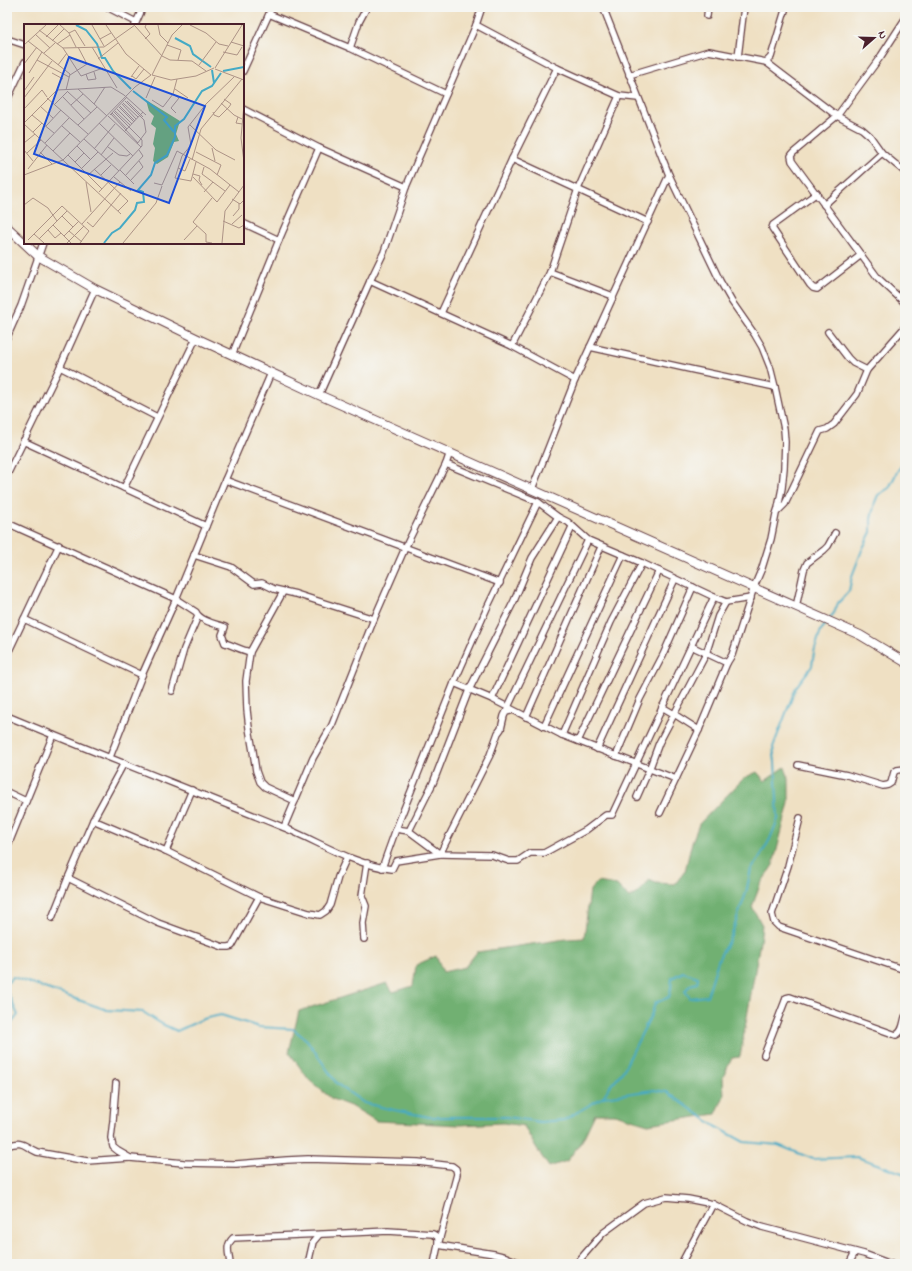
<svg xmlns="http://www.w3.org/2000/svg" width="912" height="1271" font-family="'Indie Flower',sans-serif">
	<rect width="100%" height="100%" fill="#f6f6f2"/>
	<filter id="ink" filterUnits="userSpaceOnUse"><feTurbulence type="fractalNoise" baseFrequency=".025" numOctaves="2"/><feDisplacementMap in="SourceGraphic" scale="8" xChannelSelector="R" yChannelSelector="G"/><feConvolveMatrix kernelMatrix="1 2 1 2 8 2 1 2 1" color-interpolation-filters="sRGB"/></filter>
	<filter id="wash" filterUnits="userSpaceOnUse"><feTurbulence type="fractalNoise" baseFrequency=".012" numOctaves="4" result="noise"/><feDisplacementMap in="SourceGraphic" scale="16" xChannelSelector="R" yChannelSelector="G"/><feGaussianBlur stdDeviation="0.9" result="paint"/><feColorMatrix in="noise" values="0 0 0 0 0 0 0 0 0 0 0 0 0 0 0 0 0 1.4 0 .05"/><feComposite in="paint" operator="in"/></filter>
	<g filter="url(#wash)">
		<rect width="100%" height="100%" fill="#efe0c3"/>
		<!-- forest -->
		<path fill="#71b072" stroke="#5e684e" d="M 785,767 L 789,779 L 789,803 L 773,865 L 760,885 L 752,907 L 762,925 L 760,942 L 740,1057 L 732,1058 L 723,1077 L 724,1096 L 716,1114 L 648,1124 L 615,1114 L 595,1114 L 582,1141 L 567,1161 L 549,1167 L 536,1148 L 524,1126 L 503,1123 L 460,1125 L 376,1121 L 353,1107 L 332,1099 L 309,1080 L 289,1052 L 299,1011 L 387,983 L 393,992 L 413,986 L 416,965 L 436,956 L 443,972 L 465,967 L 477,952 L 566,939 L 584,938 L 590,890 L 597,882 L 617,885 L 629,898 L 639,892 L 649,880 L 656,883 L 675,884 L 685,871 L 692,842 L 699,824 L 744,778 L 757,772 L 765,781 Z"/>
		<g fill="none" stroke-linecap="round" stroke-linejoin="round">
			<!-- stream -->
			<g stroke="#45aac5" stroke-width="2">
				<path d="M 829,619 L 834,613 L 838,603 L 849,591 L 852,576 L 862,550 L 871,532 L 871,519 L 875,502 L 878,495 L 889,488 L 898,470 L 905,461"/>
				<path d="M 7,983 L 13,977 L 107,1010 L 143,1012 L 162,1024 L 177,1031 L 203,1019 L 221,1015 L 259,1027 L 293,1029 L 307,1040 L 337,1084 L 364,1103 L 394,1110 L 429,1117 L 507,1117 L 540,1122 L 564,1120 L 603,1097 L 654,1090 L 667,1092 L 715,1126 L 744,1142 L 778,1145 L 813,1159 L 857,1157 L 905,1174"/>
				<path d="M 7,992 L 18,1015 L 11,1024 L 7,1026"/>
				<path d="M 603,1097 L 610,1086 L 623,1071 L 652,1013 L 655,1003 L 669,997 L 671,988 L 672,978 L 683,972 L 698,977 L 697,983 L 690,985 L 685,991 L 690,998 L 707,996 L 719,958 L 731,936 L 746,893 L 751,869 L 760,857 L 770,839 L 778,819 L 775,762 L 773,747 L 796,687 L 812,666 L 814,652 L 821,630 L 827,623"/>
			</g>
		</g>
	</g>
	<g filter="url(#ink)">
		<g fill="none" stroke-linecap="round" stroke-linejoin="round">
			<defs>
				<g id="street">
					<path d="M 107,7 L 136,22"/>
					<path d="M 269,14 L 350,48 L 446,94"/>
					<path d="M 707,16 L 708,7"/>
					<path d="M 905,19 L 881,56 L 837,116 L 793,153 L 791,156 L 792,161 L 878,278 L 905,303"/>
					<path d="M 135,25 L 143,7"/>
					<path d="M 476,25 L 557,68 L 619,96 L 638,98"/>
					<path d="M 7,39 L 25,45"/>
					<path d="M 350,48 L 359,22 L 367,7"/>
					<path d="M 738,57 L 744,7"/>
					<path d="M 766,62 L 837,116 L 862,129 L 870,136 L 882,153 L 905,172"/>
					<path d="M 243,71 L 269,14 L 271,7"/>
					<path d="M 629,75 L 709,51 L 766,62 L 771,57 L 786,7"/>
					<path d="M 7,100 L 25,62"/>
					<path d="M 243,109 L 319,148 L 406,187"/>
					<path d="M 512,159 L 648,222"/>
					<path d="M 817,193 L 773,225 L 772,228 L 810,285 L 813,288 L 817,289 L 861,255"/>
					<path d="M 824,205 L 882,153"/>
					<path d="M 243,223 L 279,240"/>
					<path d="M 550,272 L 613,296"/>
					<path d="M 370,281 L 512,346 L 575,380"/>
					<path d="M 441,313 L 512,159 L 557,68"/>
					<path d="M 828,332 L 848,358 L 853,363 L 867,370"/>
					<path d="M 7,337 L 21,306 L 43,243"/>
					<path d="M 512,346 L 550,272 L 578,189 L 619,96"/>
					<path d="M 590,347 L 694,370 L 775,387"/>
					<path d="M 232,355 L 279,240 L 319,148"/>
					<path d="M 60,367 L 157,417"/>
					<path d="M 319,395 L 370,281 L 384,252 L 406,187 L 476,25 L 482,7"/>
					<path d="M 23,441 L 206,526"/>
					<path d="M 446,464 L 538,502 L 558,517 L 568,522 L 588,540 L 642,563 L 714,597 L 726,602 L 751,598"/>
					<path d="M 7,475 L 60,367 L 95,289"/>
					<path d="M 225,480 L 500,583"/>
					<path d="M 124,488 L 196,338"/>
					<path d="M 532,489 L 575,380 L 669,175 L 603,7"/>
					<path d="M 778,511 L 785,504 L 820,431 L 827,429 L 834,424 L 857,394 L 867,370 L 905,327"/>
					<path d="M 7,523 L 176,599 L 196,612 C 200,621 216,624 225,627 L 222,635 L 225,643 C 234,646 241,650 250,652"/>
					<path d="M 194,555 L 231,567 L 254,584 L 262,583 L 274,589 L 296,594 L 374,619"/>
					<path d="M 283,592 L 250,652 L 246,681 L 247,710 L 249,728 L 253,751 L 256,771 L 260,782 L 265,787 L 295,801"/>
					<path d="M 796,607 L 804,570 L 807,563 L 824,550 L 828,546 L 835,533"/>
					<path d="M 24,619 L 142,675"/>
					<path d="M 691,646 L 727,663"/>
					<path d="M 7,655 L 59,545"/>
					<path d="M 454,683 L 492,699 L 562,735 L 676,779"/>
					<path d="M 172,691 L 184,649 L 198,616"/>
					<path d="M 492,699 L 572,527"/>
					<path d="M 662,707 L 674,714 L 699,730"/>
					<path d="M 7,716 C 98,754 189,789 280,826 C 317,840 352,865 392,869 L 396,861 L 440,854 L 490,755 L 498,733 L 501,729 L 504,716 L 506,712 L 510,711 L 508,707 L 588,540"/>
					<path d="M 526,717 L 601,547"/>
					<path d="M 544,726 L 623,555"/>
					<path d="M 562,735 L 611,622 L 642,563"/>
					<path d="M 578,741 L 659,571"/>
					<path d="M 597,749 L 675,579"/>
					<path d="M 616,756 L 640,699 L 663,655 L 693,587"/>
					<path d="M 110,757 L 142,675 L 176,599 L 225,480 L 271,373"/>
					<path d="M 798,765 L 847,775 L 883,786 L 888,785 L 891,783 L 894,772 L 897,770 L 905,769"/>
					<path d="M 7,792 L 26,801"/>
					<path d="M 637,797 L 649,770 L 659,743 L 706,654 L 718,616 L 726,602"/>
					<path d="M 660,813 L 699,730 L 727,663 L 732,655 L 754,587 L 762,568 L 771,539 L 776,514 L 778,508 L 782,488 L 784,468 L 785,442 L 784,429 L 775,387 L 770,367 L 762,347 L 755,335 L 732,302 L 720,281 L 669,175"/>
					<path d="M 800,818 L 788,866 L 772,914 L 774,922 L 779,927 L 905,970"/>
					<path d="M 93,820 L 166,851 L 259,897 L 309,913 L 320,915 L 326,911 L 330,905 L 338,877 L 347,857"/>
					<path d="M 284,827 L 313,758 L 332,725 L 374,619 L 405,548 L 446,464 L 450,452"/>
					<path d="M 396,829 L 409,831 L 440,854 L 492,855 L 509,861 L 518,861 L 530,853 L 544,853 L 586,830 L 606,815 L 612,815 L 714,597"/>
					<path d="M 409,831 L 433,783 L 469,690 L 514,601 L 532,558 L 558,517"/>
					<path d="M 7,848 L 53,735"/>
					<path d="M 166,851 L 192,790"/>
					<path d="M 382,868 L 396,829 L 454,683 L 487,608 L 538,502"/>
					<path d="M 68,878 L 158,923 L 223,947 L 228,947 L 232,946 L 259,897"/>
					<path d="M 52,918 L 68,878 L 93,820 L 124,763"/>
					<path d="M 364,939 L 363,923 L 366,906 L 362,896 L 367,863"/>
					<path d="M 764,1055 L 785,1001 L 786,998 L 790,997 L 896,1035 C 903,1032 903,1024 905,1017"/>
					<path d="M 116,1083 L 113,1121 L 111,1138 L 113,1147 L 118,1151 L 130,1158 L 184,1163 L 236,1164 L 287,1160 L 308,1159 L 418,1162 L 452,1166 L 456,1169 L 457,1174 L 438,1245 L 434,1264"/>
					<path d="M 7,1146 C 24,1140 23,1146 37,1152 L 87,1161 L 130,1158"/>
					<path d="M 230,1264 C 229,1253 225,1246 233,1238 L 369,1232 L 388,1231 L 433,1234 L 438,1237 L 438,1245 L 494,1254 L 506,1257 L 522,1264"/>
					<path d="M 308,1264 L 313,1242 L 319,1235"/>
					<path d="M 576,1264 L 603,1233 L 644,1203 L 666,1197 L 688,1199 L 713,1204 L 747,1221 L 762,1227 L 864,1254 L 891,1264"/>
					<path d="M 681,1264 L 713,1204"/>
					<path d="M 849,1264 L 855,1252"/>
				</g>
				<path id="secondary" d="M 7,227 L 38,256 L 95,289 L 196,338 L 319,395 L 860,635 L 905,662"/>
			</defs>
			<!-- street casing -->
			<use href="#street" stroke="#633c42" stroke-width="8"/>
			<!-- secondary casing -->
			<use href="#secondary" stroke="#633c42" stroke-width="10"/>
			<!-- street -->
			<use href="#street" stroke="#fff" stroke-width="5.5"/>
			<!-- secondary -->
			<use href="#secondary" stroke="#fff" stroke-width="8"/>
		</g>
	</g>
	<!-- overview -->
	<g transform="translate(24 24)">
		<rect width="220" height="220" fill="#efe0c3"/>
		<path d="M 122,76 L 156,97 L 152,110 L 155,117 L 150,118 L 144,133 L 133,140 L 129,137 L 131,124 L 129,120 L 132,104 L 127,100 L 130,92 L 125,87 Z" fill="#71b072"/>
		<path fill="none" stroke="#45aac5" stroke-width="2" d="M 52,1 L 62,6 L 73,20 L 78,34 L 81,34 L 89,47 L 107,65M 151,14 L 166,22 L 169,30 L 187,43M 188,46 L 190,59M 199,47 L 220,43M 109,67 L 143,93 L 140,96 L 150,108M 80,219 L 88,209 L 96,204 L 111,186 L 113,179 L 120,178 L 119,168 L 114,166 L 127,151 L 131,139 L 143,131 L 151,113 L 151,102 L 160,95 L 178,67 L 188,62 L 197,49"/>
		<path fill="none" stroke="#ad9386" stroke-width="1" d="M 36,1 L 45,9 L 52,23M 68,1 L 80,22M 82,1 L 102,30 L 127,51M 134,1 L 136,11 L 144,19M 166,1 L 182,9 L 195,20 L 204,22M 111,2 L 138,32 L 146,36 L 168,37 L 182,47M 15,6 L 39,24 L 57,52 L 79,44M 45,9 L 51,6 L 61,22M 11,10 L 26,24M 22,13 L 34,1M 76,15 L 87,9M 121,15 L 126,10 L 121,3 L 122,1M 4,17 L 46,50 L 42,66M 28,17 L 40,5M 207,18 L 220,22M 33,20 L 46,11M 0,21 L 22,1M 143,21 L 157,26 L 154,36M 68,23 L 93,64M 39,24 L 80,23 L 111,1M 199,28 L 213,31 L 218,23M 20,29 L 31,19M 74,35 L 94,19M 13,36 L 45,53M 0,40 L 13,23M 34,41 L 43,29M 175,41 L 192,18M 191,44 L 218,1M 191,45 L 220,56M 5,49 L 18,28M 28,49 L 39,55M 62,50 L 64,56 L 72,55 L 70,48M 46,51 L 63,40 L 54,23M 128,51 L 147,56 L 172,52 L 190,44M 128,51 L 148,11 L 158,1M 108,52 L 112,55 L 120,45M 107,53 L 115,42M 54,65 L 87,63 L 100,71 L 122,91M 151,65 L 164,74M 0,67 L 10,53M 44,68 L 67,89M 149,70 L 155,74 L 147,84 L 152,89M 39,73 L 60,95M 0,74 L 28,37M 23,74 L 64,110M 122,74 L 131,53M 128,76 L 139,83 L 149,70 L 153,55M 101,77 L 120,96 L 122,108 L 113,120M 103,77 L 119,93M 99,79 L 114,93M 197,79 L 210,91 L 218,95M 31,80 L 44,67M 70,80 L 81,63M 98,80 L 112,95M 220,80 L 217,114 L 220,138M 47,81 L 59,70M 16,82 L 29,94M 96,82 L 111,97M 95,83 L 110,98M 0,85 L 18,66 L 23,73M 93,85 L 108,100M 91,87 L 106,101M 189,88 L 190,91 L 195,93 L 205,83 L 207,80 L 200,75M 88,89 L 103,105M 87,90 L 114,119M 8,91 L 30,109M 86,91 L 103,73M 84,92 L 117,123M 214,93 L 212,99 L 218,100M 0,99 L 33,66 L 54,65 L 83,92M 75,99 L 109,132M 0,100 L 97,190M 54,101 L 73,83M 166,101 L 192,126 L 211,136M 22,102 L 37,86M 38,102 L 56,118M 101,107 L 119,88M 9,108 L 18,99M 60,115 L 95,147M 0,119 L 11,110M 21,119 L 45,94M 53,122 L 67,136M 84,123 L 95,131 L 103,132 L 106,130M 188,124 L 191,137M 70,125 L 91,100M 0,126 L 9,137M 29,127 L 46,109M 16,128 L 28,140M 172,128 L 197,141 L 193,151M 3,129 L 17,116M 44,131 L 78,165M 77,131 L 90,114M 168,136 L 177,105 L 218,55M 51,138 L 60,129M 172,138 L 167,157 L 151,154 L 158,132 L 167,121 L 164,103 L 182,80 L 210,53M 180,143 L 178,150 L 201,167M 58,144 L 74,128M 154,144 L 161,147 L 166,135M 4,145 L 23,121M 70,145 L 104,177 L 94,187M 96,146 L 110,160M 169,150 L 176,152 L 175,156 L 178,161M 0,151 L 39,136 L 111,63 L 127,51M 64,151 L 89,129M 77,151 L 87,141M 101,152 L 119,132 L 115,126M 90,153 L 107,167M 169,153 L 193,178 L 206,161M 106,157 L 119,143 L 115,137M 62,158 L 67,188M 130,159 L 138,161 L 153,127 L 186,145 L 215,168M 75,168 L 118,122 L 118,116 L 90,88M 180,168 L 189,158M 208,175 L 216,180 L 220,176M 0,181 L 9,174 L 24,184 L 33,197M 38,192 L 49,203M 209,192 L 215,185 L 215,179M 199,197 L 215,204 L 220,201M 63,198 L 69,203 L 97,169M 58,200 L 96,158M 208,200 L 218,191M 29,201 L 47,219M 24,206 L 31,214 L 37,209M 45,207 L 58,218M 10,210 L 20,219M 40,212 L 55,197M 15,215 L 43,187M 4,216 L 38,182 L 65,207 L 56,219M 160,216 L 173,202M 43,219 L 60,202M 99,219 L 132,179 L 138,162M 188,219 L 182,218 L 182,210 L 169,198 L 188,174M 198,219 L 201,187 L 220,161"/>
		<path fill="#1d4ed8" fill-opacity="0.15" stroke="#1d4ed8" stroke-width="2" d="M 45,33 L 181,82 L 145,179 L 10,130 Z"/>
		<rect width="220" height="220" fill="none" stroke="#4a1f2b" stroke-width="2"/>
	</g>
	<!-- margin -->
	<rect width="912" height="1271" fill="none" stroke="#f6f6f2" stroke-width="24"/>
	<!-- north arrow -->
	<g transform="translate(874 38) rotate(70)" stroke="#f6f6f2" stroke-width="3" paint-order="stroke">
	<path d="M0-3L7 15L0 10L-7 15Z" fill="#4a1f2b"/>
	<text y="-6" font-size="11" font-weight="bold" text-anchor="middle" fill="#4a1f2b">N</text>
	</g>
</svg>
